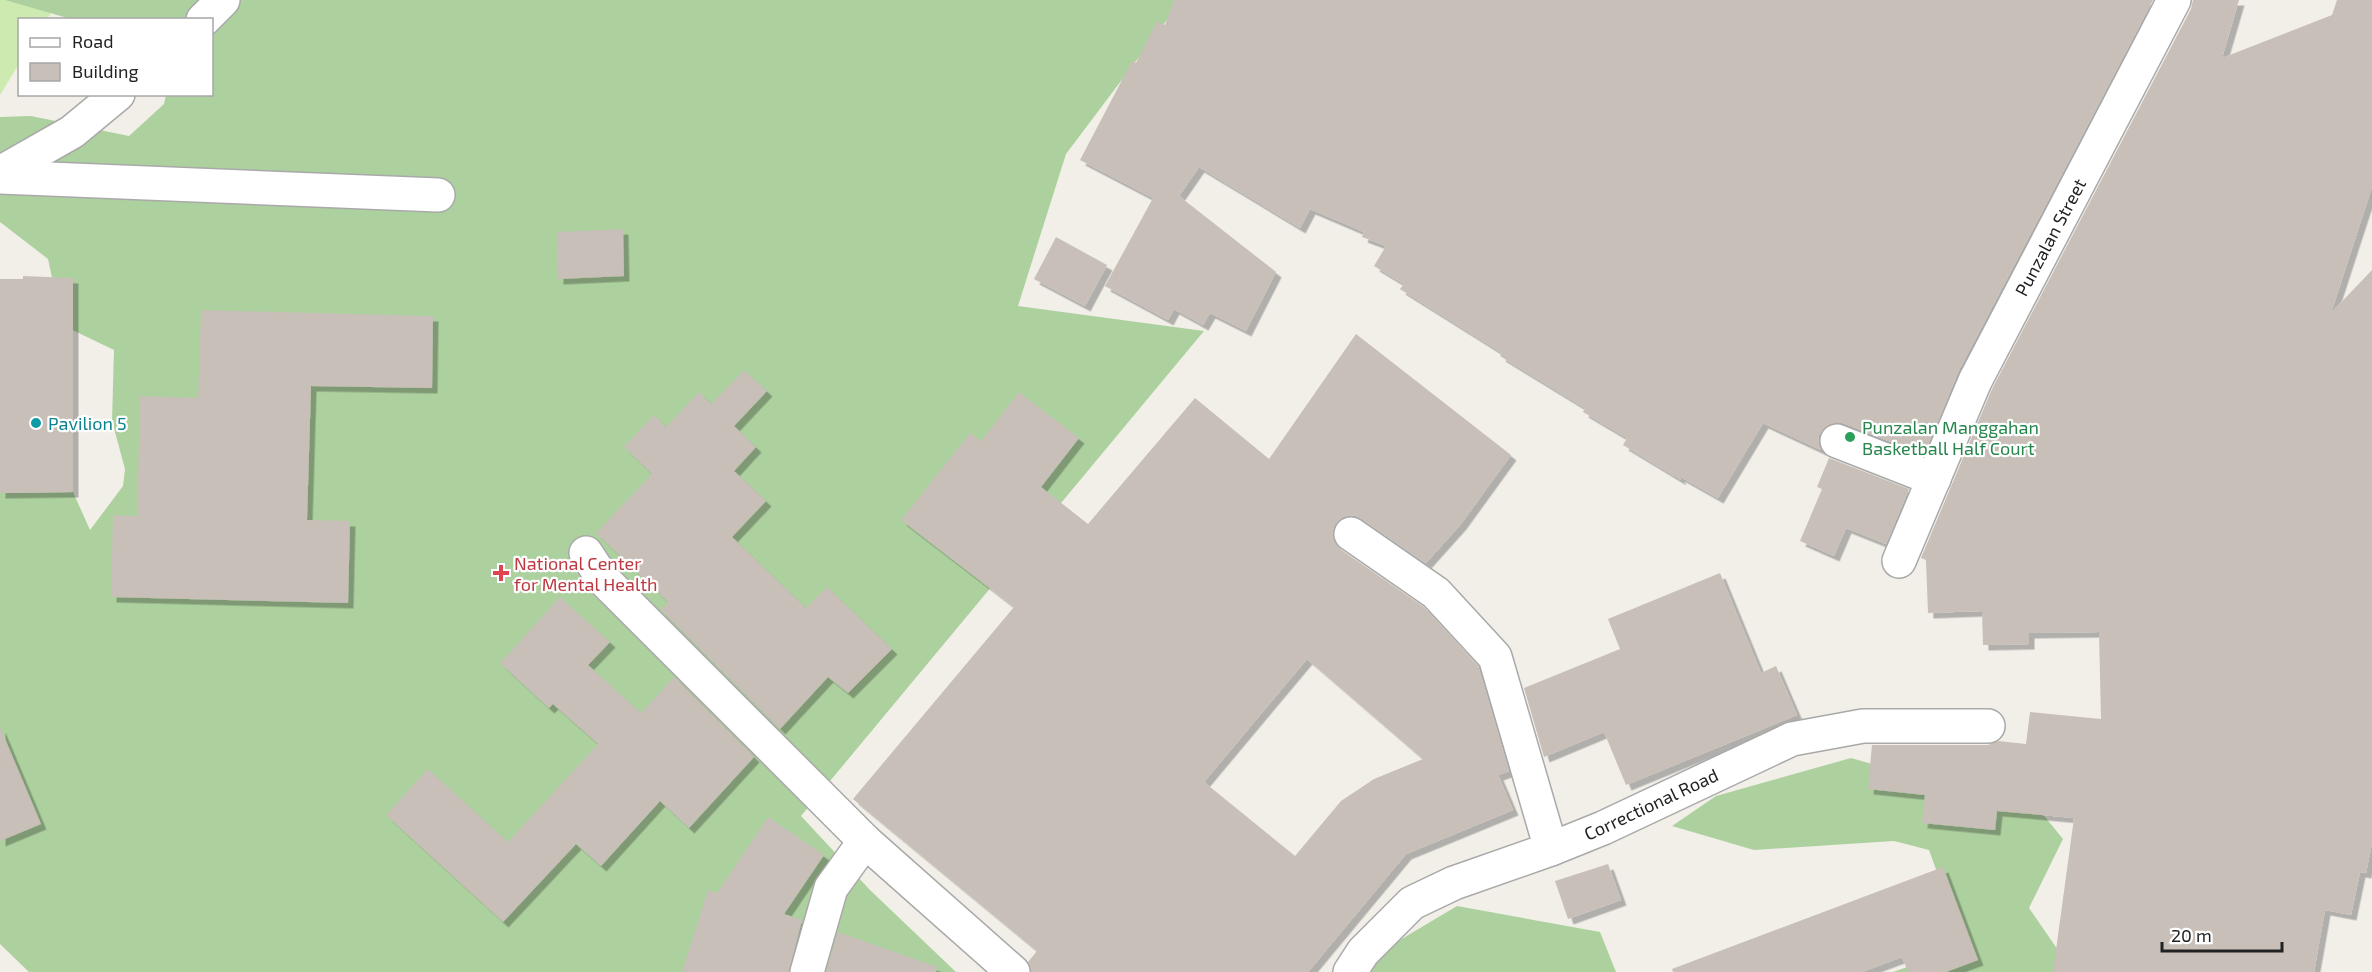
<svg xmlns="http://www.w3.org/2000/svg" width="2372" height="972" font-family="'Exo 2',sans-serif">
	<defs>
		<filter id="shadow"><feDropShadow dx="5.5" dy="5.5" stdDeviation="0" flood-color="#0004"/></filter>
	</defs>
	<rect width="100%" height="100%" fill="#f2efe9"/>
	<!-- grass -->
	<path fill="#cdebb0" d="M 0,0 L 60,0 L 47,19 L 20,20 L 19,64 L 0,95 Z"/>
	<!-- forest -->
	<g fill="#add19e">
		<path d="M 5,0 L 1182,0 L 1066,154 L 1018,306 L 1204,331 L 801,816 L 870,890 L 956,972 L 29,972 L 0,944 L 0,493 L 73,492 L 90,530 L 123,486 L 125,469 L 112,421 L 114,350 L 62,325 L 48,259 L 0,222 L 0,117 L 31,116 L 129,136 L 164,104 L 166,95 L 212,94 L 212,20 L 71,19 Z"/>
		<path d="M 1851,758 L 2041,812 L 2063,839 L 2029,908 L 2073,972 L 1893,972 L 1964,947 L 1929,850 L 1894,841 L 1754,850 L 1672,826 L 1716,796 Z"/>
		<path d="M 1457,906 L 1600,932 L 1616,972 L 1369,972 L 1373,956 Z"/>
	</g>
	<!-- building -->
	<g fill="#c7bfb8" fill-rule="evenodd" filter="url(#shadow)">
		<path d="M 1174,0 L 2153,0 L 1958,372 L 1924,455 L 1843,423 L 1834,423 L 1825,427 L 1819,435 L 1818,443 L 1821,450 L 1763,423 L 1718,498 L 1679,476 L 1681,480 L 1623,445 L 1627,438 L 1583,412 L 1585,408 L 1500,356 L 1502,353 L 1400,289 L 1404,284 L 1374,266 L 1386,246 L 1362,237 L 1364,232 L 1310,209 L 1300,228 L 1199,167 L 1179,196 L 1276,272 L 1246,331 L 1210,313 L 1203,325 L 1174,309 L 1168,320 L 1105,286 L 1153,198 L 1080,160 L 1132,61 L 1136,63 L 1157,21 L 1165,25 Z"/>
		<path d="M 2193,0 L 2239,0 L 2222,58 L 2332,15 L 2337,0 L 2372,0 L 2372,187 L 2331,313 L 2372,270 L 2372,843 L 2366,873 L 2360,872 L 2351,915 L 2325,910 L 2314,972 L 2053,972 L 2074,818 L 1997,811 L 1995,830 L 1922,823 L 1925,795 L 1868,789 L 1872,745 L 1988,745 L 1998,741 L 2026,744 L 2030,712 L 2101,719 L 2099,632 L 2029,633 L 2029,644 L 1983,645 L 1982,611 L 1928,613 L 1926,560 L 1921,558 L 1992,389 L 2191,9 Z"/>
		<path d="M 623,229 L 624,276 L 558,279 L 557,232 Z"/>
		<path d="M 1056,237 L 1107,265 L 1085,306 L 1034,279 Z"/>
		<path d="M 23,276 L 73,278 L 73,492 L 0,493 L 0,279 L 23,279 Z"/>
		<path d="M 201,310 L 433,316 L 432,388 L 311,386 L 307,520 L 350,521 L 348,603 L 111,597 L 113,515 L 137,516 L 140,396 L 198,398 Z"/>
		<path d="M 1356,334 L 1511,455 L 1461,524 L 1426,563 L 1362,519 L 1353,515 L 1343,517 L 1335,524 L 1332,533 L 1334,542 L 1340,549 L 1424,607 L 1478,666 L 1509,771 L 1498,775 L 1513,810 L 1406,854 L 1308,972 L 1031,972 L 1028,962 L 1037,951 L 853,799 L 1014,607 L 901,520 L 970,433 L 981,441 L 1019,392 L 1079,438 L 1041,487 L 1088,524 L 1195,398 L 1269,459 ZM 1307,659 L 1423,759 L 1374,779 L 1341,801 L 1295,856 L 1204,782 Z"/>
		<path d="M 744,370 L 767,391 L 734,426 L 756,447 L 734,471 L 766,501 L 732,537 L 806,608 L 827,587 L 892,649 L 848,693 L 828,677 L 780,729 L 661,610 L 668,602 L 596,533 L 652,474 L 624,447 L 654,415 L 666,427 L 699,392 L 711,404 Z"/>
		<path d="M 1829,458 L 1909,489 L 1886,544 L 1846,528 L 1834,556 L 1800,541 L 1822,489 L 1817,487 Z"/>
		<path d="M 1720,573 L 1761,673 L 1776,666 L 1797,715 L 1626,785 L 1604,732 L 1544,757 L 1524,688 L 1620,649 L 1608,619 Z"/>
		<path d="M 560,597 L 610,642 L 588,665 L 641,713 L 674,677 L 754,757 L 689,828 L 660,801 L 601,866 L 576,844 L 503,922 L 386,815 L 428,769 L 508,842 L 598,744 L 553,704 L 549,708 L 500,663 Z"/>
		<path d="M 0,727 L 41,824 L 0,841 Z"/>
		<path d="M 768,817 L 824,855 L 784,914 L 802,920 L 789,972 L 682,972 L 708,890 L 717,893 Z"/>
		<path d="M 1608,864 L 1621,900 L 1568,919 L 1555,881 Z"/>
		<path d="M 1943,867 L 1978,960 L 1946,972 L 1908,972 L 1902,957 L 1862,972 L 1673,972 L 1672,969 Z"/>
		<path d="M 838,932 L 937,967 L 936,972 L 826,972 Z"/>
	</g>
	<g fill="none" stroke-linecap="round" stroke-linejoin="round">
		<defs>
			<g id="minor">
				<path d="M 203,20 L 223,0"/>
				<path d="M 0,173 L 72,132 L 118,94"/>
				<path d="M 0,177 L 438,195"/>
				<path d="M 1837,441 L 1934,479"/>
				<path d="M 1351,534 L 1436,593 L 1495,657 L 1551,849"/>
				<path d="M 586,553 L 603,579 L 865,841 L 1013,972"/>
				<path d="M 1899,561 L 1975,381 L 2174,0"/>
				<path d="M 807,972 L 831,888 L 865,841"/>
				<path d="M 1350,972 L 1363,952 L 1412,903 L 1454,883 L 1551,849 L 1603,828 L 1792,739 L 1863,726 L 1988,726"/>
			</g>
		</defs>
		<!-- minor casing -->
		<use href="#minor" stroke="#a9a9a9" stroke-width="36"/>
		<!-- minor -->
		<use href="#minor" stroke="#fff" stroke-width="33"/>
	</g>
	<!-- markers -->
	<circle fill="#0f9aa8" stroke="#fff" stroke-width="2" cx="36" cy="423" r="6"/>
	<circle fill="#2e9e5b" stroke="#fff" stroke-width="2" cx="1850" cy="437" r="6"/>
	<path fill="#e0444e" stroke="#fff" stroke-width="2" d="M498 564h6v6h6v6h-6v6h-6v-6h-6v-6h6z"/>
	<g text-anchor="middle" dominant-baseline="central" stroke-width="4.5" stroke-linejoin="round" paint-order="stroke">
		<!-- street labels -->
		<g font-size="18" fill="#222" stroke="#fff">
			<text transform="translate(2050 237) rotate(-62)">Punzalan Street</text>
			<text transform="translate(1651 804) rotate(-25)">Correctional Road</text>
		</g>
		<!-- culture labels -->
		<g font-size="18" fill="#0d838f" stroke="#fff" text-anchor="start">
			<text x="48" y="423">Pavilion 5</text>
		</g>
		<!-- leisure labels -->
		<g font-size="18" fill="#27864d" stroke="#fff" text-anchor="start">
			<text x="1862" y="427">Punzalan Manggahan<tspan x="1862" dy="21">Basketball Half Court</tspan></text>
		</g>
		<!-- health labels -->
		<g font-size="18" fill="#be3a42" stroke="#fff" text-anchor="start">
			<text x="514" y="563">National Center<tspan x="514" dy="21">for Mental Health</tspan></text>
		</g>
	</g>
	<!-- legend -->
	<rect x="18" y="18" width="195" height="78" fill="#ffffff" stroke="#a7a7a7" stroke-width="1.5"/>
	<rect x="30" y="38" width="30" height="9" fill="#ffffff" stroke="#a7a7a7" stroke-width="1.5"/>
	<text x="72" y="48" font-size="18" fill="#222222">Road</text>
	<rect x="30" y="63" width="30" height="18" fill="#c7bfb8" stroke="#a7a7a7" stroke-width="1.5"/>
	<text x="72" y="78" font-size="18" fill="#222222">Building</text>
	<!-- scale -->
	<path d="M2162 942v9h120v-9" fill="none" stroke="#222222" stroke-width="3"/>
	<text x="2171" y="942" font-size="18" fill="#222222" stroke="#ffffff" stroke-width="4.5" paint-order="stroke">20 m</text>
</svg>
